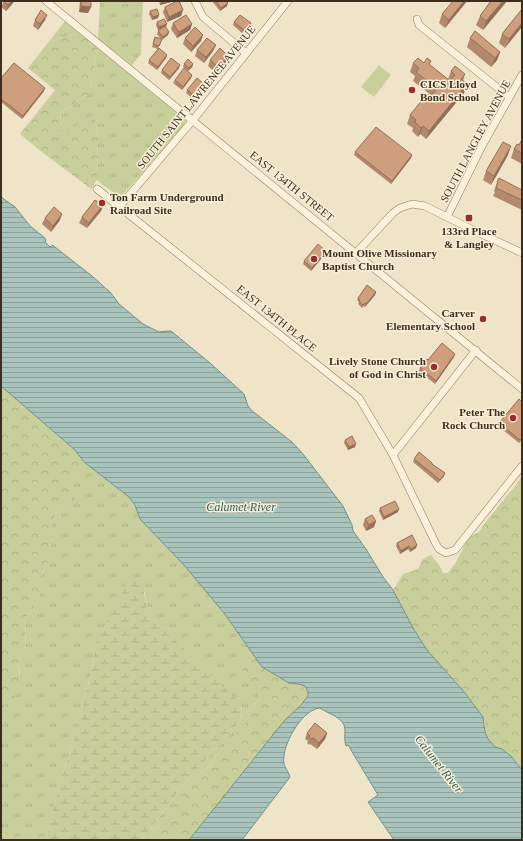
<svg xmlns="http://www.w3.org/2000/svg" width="523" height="841" font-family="Georgia,serif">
	<defs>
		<pattern id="grass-tufts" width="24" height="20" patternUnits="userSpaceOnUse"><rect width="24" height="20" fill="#c9cf9b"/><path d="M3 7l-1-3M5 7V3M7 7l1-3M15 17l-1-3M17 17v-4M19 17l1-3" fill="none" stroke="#aeb285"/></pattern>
		<pattern id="forest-crowns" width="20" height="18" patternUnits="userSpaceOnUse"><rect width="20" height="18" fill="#c9cf9b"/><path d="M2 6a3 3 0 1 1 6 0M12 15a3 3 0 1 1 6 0" fill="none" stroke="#aeb285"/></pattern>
		<pattern id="wetland-marsh" width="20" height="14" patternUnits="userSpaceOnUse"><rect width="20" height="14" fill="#c9cf9b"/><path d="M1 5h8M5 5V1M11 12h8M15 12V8" fill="none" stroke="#aeb285"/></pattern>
		<pattern id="water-rules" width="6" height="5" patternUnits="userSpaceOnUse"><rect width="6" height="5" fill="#a9c4bc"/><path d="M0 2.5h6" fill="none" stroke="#8ba098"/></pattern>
	</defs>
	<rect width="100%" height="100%" fill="#f0e4c8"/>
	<!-- grass -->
	<g fill="url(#grass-tufts)">
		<path d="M 100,1 L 143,1 L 141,54 L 132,65 L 98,39 Z"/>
		<path d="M 66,20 L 82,33 L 50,40 Z"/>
		<path d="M 98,45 L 184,116 L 186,120 L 184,125 L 120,198 L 97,180 L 98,138 L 94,116 L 63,134 L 60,113 L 89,94 Z"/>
		<path d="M 84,462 L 129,497 L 135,505 L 140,519 L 183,564 L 224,613 L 255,657 L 247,661 L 259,692 L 260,699 L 250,709 L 249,717 L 244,724 L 238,729 L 232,739 L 215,757 L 213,763 L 194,779 L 185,795 L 163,822 L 157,828 L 148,832 L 184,784 L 237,724 L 242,716 L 242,708 L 150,616 L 147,611 L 145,592 L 93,659 L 92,668 L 73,745 L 61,777 L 46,840 L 1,840 L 1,710 L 16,696 L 20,674 L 18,663 L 25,646 L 26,617 L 33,609 L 41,592 L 41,576 L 45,568 L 52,538 L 51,526 L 56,513 L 67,504 L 71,478 L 78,471 Z"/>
	</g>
	<!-- forest -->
	<g fill="url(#forest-crowns)">
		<path d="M 82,33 L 98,45 L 89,94 L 60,113 L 63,134 L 94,115 L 98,138 L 97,180 L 91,189 L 38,149 L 20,134 L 55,90 L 28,68 L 50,40 Z"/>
		<path d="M 1,386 L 75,450 L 84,462 L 78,471 L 71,478 L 70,488 L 76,494 L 74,502 L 67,504 L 56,513 L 51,526 L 52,538 L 50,556 L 41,576 L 41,592 L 33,609 L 26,617 L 25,646 L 18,663 L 21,688 L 16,696 L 1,710 Z"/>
		<path d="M 522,476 L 522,770 L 511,756 L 502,749 L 495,747 L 488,740 L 485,732 L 485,723 L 465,693 L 427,650 L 413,628 L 393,590 L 403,574 L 418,569 L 423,559 L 431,555 L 439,565 L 443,573 L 448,573 L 456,562 L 463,548 L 470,537 L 479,532 L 488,519 L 516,485 Z"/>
		<path d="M 255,657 C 257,660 259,664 262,667 C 267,671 283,680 289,683 C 294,684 299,683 304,686 C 318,695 291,715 284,721 L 189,840 L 142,840 L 148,832 L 157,828 L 163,822 L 185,795 L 194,779 L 213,763 L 215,757 L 232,739 L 238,729 L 244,724 L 249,717 L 250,709 L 260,699 L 259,692 L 241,668 L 241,660 L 247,661 Z"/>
	</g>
	<!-- wetland -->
	<path fill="url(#wetland-marsh)" d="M 131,581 C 149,582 143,606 150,616 L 238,701 C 243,711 244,714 237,724 L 184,784 L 142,840 L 46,840 L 61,777 L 73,745 L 92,668 L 97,641 L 127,583 Z"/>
	<!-- park -->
	<path fill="#c9cf9b" d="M 379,65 L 391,75 L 374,97 L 361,87 Z"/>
	<!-- water -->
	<path fill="url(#water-rules)" stroke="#6f938a" d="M 1,197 L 15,207 L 30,226 L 45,238 L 46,243 L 50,247 L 53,245 L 55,247 L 92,276 L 111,293 L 119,304 L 143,324 L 159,332 L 168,331 L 171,331 L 210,363 L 244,394 L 248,406 L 251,410 L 292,442 L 303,454 L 343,506 L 352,525 L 353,531 L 366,549 L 383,577 L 393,590 L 413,628 L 427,650 L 465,693 L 483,717 L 485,732 L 488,739 L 495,747 L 502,749 L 511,756 L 522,770 L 522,840 L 394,840 L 368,802 L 378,795 L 348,745 L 346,746 C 344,740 345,735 345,729 C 344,717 328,714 320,708 C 303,709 285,741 284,756 C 282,767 288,769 290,777 L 242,840 L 189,840 L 284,721 L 300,706 L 308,696 L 308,691 L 305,686 L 299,684 L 289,683 L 262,667 L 224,613 L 183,564 L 140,519 L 135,505 L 129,497 L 84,462 L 75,450 L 1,386 Z"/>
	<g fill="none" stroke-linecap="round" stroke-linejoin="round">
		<defs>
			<g id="minor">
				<path d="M 46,1 L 522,389"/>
				<path d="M 195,1 L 203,17 L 246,53"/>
				<path d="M 417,19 L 419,25 L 509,97"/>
				<path d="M 97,189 L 359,398 L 393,455 L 436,544 L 439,549 L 446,553 L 455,550 L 522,466"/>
				<path d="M 120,206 L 193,120 L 288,1"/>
				<path d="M 447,217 L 482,146 L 522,75"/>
				<path d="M 356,253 L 393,213 L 400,208 L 412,204 L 425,206 L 475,231 L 522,253"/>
				<path d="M 393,455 L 476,350"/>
			</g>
		</defs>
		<!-- minor casing -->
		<use href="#minor" stroke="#8d765c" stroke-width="8"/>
		<!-- minor -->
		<use href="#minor" stroke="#faf1dc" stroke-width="7"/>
	</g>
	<!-- wall -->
	<g fill="#b2896c">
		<path d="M 4,1 L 13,3 L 6,11 L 1,7 Z"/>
		<path d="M 80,1 L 91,1 L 91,7 L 88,13 L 79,12 Z"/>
		<path d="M 159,1 L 175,1 L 160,5 Z"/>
		<path d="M 212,1 L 227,1 L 226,2 L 227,6 L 220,11 Z"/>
		<path d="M 467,1 L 445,28 L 439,23 L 442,14 Z"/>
		<path d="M 491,1 L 507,1 L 483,30 L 476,25 L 480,16 Z"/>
		<path d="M 165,7 L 183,10 L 181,16 L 167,22 L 163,12 Z"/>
		<path d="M 522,9 L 505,48 L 499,43 L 502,34 Z"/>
		<path d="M 150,11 L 159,15 L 158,18 L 152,20 L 149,14 Z"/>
		<path d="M 35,20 L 45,20 L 38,30 L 33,26 Z"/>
		<path d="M 157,22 L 166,27 L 169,32 L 168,35 L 162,39 L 158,49 L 167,55 L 166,58 L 157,70 L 148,63 L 149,60 L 158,49 L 152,47 L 155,37 L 161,39 L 157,34 L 158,31 L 163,28 L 158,30 L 156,25 Z"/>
		<path d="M 234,22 L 251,23 L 250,26 L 243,34 L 233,25 Z"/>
		<path d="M 173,23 L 192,24 L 190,30 L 177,38 L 171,29 Z"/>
		<path d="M 185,38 L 201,41 L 191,52 L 183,44 Z"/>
		<path d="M 470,38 L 500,52 L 497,60 L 491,67 L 467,47 Z"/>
		<path d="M 216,45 L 213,51 L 204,63 L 195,56 L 197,50 Z"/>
		<path d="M 210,60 L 226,62 L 216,73 L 208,66 Z"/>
		<path d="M 431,61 L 429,65 L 448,79 L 451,71 L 465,74 L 463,81 L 467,84 L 464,93 L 426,139 L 420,134 L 418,137 L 412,131 L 413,128 L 407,124 L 410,115 L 431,95 L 413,81 L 415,76 L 410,72 L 413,63 L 424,63 Z"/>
		<path d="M 184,64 L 193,64 L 192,67 L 188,71 L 183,67 Z"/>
		<path d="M 179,68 L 169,80 L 161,73 L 162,70 Z"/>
		<path d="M 192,75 L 191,78 L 182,90 L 173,83 L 175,80 Z"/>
		<path d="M 1,78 L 44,91 L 22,119 L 1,102 Z"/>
		<path d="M 205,85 L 204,88 L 194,100 L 186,93 L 187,90 Z"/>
		<path d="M 522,142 L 522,164 L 511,158 L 514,149 Z"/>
		<path d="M 355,152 L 412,155 L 411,158 L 391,184 L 354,155 Z"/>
		<path d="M 508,155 L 491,185 L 483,180 L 486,171 Z"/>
		<path d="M 497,182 L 522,190 L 522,210 L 493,196 L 495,192 L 494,191 Z"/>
		<path d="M 103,205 L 101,211 L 87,228 L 79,223 L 82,217 Z"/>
		<path d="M 45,218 L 60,220 L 51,232 L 42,224 Z"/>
		<path d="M 325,254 L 311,271 L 303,264 L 304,261 Z"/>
		<path d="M 376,292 L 375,295 L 365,307 L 364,306 L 362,308 L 358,304 L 359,302 L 357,300 L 358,298 Z"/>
		<path d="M 454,357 L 435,384 L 419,371 L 420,368 L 428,360 Z"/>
		<path d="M 522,402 L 522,440 L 519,443 L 498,426 L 499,423 Z"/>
		<path d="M 345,440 L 355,447 L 348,450 L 344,443 Z"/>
		<path d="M 414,459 L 432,463 L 432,464 L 444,476 L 438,483 L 413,462 Z"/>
		<path d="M 380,508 L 398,512 L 383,520 L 379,511 Z"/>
		<path d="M 365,519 L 376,521 L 374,527 L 366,531 L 363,525 Z"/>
		<path d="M 397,543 L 417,545 L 416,548 L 410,552 L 408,549 L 400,554 L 396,546 Z"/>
		<path d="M 307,733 L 327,733 L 325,739 L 317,749 L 310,744 L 309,745 L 307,743 L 308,741 L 305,739 Z"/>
	</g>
	<!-- shaded-wall -->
	<g fill="#916f58">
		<path d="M 12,1 L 14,1 L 13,3 L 6,11 L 8,5 Z"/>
		<path d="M 162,1 L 175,1 L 160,5 Z"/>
		<path d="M 464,1 L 467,1 L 445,28 L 449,20 Z"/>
		<path d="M 503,1 L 507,1 L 483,30 L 486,21 Z"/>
		<path d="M 228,3 L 227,6 L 220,11 L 221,8 Z"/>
		<path d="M 81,6 L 91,7 L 88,13 L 79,12 Z"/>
		<path d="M 183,10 L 181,16 L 167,22 L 169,17 Z"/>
		<path d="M 47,15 L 45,20 L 38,30 L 40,24 Z"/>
		<path d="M 159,15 L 158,18 L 152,20 L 153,17 Z"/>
		<path d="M 251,23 L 250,26 L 243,34 L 245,31 Z"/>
		<path d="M 522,23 L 522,27 L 505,48 L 509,39 Z"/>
		<path d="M 167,24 L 166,27 L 158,30 L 159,27 Z"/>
		<path d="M 192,24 L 190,30 L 177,38 L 179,32 Z"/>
		<path d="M 169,32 L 168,35 L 162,40 L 163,37 Z"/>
		<path d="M 203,35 L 201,41 L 191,52 L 193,46 Z"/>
		<path d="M 216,45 L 213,51 L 204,63 L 206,57 Z"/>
		<path d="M 500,52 L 497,60 L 491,67 L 495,58 Z"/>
		<path d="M 167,55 L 166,58 L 157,70 L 158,67 Z"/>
		<path d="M 228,56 L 226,62 L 216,73 L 218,67 Z"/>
		<path d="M 193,64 L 192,67 L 188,71 L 189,68 Z"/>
		<path d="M 180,65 L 179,68 L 169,80 L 170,77 Z"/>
		<path d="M 192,75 L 191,78 L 182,90 L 183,87 Z"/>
		<path d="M 467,84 L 464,93 L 426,139 L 429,131 Z"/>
		<path d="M 205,85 L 204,88 L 194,100 L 196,97 Z"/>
		<path d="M 45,88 L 44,91 L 22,119 L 23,116 Z"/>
		<path d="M 423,126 L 420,134 L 418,137 L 421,128 Z"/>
		<path d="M 511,146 L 508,155 L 491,185 L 494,176 Z"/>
		<path d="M 412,155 L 411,158 L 391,184 L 392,181 Z"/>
		<path d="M 103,205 L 101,211 L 87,228 L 89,223 Z"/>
		<path d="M 62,214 L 60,220 L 51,232 L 53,226 Z"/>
		<path d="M 326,251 L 325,254 L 311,271 L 312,268 Z"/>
		<path d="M 376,292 L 375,295 L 365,307 L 366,304 Z"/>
		<path d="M 455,354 L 454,357 L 435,384 L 436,381 Z"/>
		<path d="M 356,444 L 355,447 L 348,450 L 349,447 Z"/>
		<path d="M 445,473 L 444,476 L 438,483 L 440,480 Z"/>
		<path d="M 399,509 L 398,512 L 383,520 L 384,517 Z"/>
		<path d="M 376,521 L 374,527 L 366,531 L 369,525 Z"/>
		<path d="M 417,545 L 416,548 L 410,552 L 411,549 Z"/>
		<path d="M 409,546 L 408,549 L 400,554 L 401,551 Z"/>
		<path d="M 327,733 L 325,739 L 317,749 L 319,743 Z"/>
	</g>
	<!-- building -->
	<g fill="#cf9f7d" stroke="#916f58">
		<path d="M 4,1 L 12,1 L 8,5 Z"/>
		<path d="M 81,1 L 91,1 L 91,7 L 81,6 Z"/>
		<path d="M 177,1 L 179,1 L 183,10 L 169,17 L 165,7 Z"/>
		<path d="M 216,1 L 226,1 L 228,3 L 221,8 Z"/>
		<path d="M 453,1 L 464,1 L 449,20 L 442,14 Z"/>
		<path d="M 491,1 L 503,1 L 486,21 L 480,16 Z"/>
		<path d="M 157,9 L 159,15 L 153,17 L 150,11 Z"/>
		<path d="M 522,9 L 522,23 L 509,39 L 502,34 Z"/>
		<path d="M 41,10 L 47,15 L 40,24 L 35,20 Z"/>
		<path d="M 186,15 L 192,24 L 179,32 L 173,23 Z"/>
		<path d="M 240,15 L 251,23 L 245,31 L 234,22 Z"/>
		<path d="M 164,19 L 167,24 L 159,27 L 157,22 Z"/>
		<path d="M 165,26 L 169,32 L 163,37 L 158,31 Z"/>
		<path d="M 195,27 L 203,35 L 193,46 L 185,38 Z"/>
		<path d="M 475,31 L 500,52 L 495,58 L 470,38 Z"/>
		<path d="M 155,37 L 162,39 L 159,46 L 153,44 Z"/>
		<path d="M 207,38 L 216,45 L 206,57 L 197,50 Z"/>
		<path d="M 159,48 L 167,55 L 158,67 L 149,60 Z"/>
		<path d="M 220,48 L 228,56 L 218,67 L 210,60 Z"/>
		<path d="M 171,58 L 180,65 L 170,77 L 162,70 Z"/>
		<path d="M 418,58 L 424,63 L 427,58 L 431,61 L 429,64 L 450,81 L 455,75 L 451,71 L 455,66 L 465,74 L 461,79 L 467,84 L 429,131 L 423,126 L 421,128 L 415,122 L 416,120 L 410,115 L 427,94 L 431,96 L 437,89 L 416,72 L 419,68 L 413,63 Z"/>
		<path d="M 188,59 L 193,64 L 189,68 L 184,64 Z"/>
		<path d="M 14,63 L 45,88 L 23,116 L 1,99 L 1,78 Z"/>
		<path d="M 184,68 L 192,75 L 183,87 L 175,80 Z"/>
		<path d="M 197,78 L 205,85 L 196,97 L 187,90 Z"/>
		<path d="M 376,127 L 412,155 L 392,181 L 355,152 Z"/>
		<path d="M 521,141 L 522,142 L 522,153 L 514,149 L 517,144 L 519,145 Z"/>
		<path d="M 503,142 L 511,146 L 494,176 L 486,171 Z"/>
		<path d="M 499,178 L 522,190 L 522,200 L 496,188 L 498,183 L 497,182 Z"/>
		<path d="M 95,200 L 103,205 L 89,223 L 82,217 Z"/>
		<path d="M 54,207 L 62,214 L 53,226 L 45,218 Z"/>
		<path d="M 318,244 L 326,251 L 312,268 L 304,261 Z"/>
		<path d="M 367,285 L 376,292 L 366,304 L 365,303 L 363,305 L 359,301 L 360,300 L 358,298 Z"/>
		<path d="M 442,343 L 455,354 L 436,381 L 420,368 L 427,359 L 428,360 Z"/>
		<path d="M 519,399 L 522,402 L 522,438 L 520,440 L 499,423 Z"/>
		<path d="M 352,436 L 356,444 L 349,447 L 345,440 Z"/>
		<path d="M 419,452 L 432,463 L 432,464 L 445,473 L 440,480 L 414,459 Z"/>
		<path d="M 395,501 L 399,509 L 384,517 L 380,508 Z"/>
		<path d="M 372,515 L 376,521 L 369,525 L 365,519 Z"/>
		<path d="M 412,535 L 417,545 L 411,549 L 409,546 L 401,551 L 397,543 Z"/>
		<path d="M 315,723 L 327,733 L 319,743 L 313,738 L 311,739 L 309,737 L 310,736 L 307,733 Z"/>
	</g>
	<!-- markers -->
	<g fill="#9e2a2b" stroke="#f7eed8" stroke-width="1.5">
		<circle cx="412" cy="90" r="4"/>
		<circle cx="102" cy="203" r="4"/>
		<rect x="465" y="214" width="8" height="8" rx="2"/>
		<circle cx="314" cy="259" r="4"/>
		<circle cx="483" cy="319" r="4"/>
		<circle cx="434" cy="367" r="4"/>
		<circle cx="513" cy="418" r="4"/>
	</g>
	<g text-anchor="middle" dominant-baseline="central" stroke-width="3" stroke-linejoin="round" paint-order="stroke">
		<!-- poi labels -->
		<g font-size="11" font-weight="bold" fill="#3d2e20" stroke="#f7eed8" text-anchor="start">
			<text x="420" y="84">CICS Lloyd<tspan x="420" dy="13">Bond School</tspan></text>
			<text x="110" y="197">Ton Farm Underground<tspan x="110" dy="13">Railroad Site</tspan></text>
			<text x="469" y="231" text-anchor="middle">133rd Place<tspan x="469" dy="13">&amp; Langley</tspan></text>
			<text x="322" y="253">Mount Olive Missionary<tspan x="322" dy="13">Baptist Church</tspan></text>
			<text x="475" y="313" text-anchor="end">Carver<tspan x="475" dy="13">Elementary School</tspan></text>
			<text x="426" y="361" text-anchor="end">Lively Stone Church<tspan x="426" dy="13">of God in Christ</tspan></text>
			<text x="505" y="412" text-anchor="end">Peter The<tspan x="505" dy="13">Rock Church</tspan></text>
		</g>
		<!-- street labels -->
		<g font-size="11" fill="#3d2e20" stroke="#f7eed8">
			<text transform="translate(196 97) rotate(-51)">SOUTH SAINT LAWRENCE AVENUE</text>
			<text transform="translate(475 141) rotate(-62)">SOUTH LANGLEY AVENUE</text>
			<text transform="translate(292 186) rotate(39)">EAST 134TH STREET</text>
			<text transform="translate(277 318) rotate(39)">EAST 134TH PLACE</text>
		</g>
		<!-- water labels -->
		<g font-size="12" font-style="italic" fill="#2f5d5a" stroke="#f7eed8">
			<text x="241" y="507">Calumet River</text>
			<text transform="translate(439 764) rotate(52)">Calumet River</text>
		</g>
	</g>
	<!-- border -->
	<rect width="523" height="841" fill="none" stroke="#3d2e20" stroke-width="4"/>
</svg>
